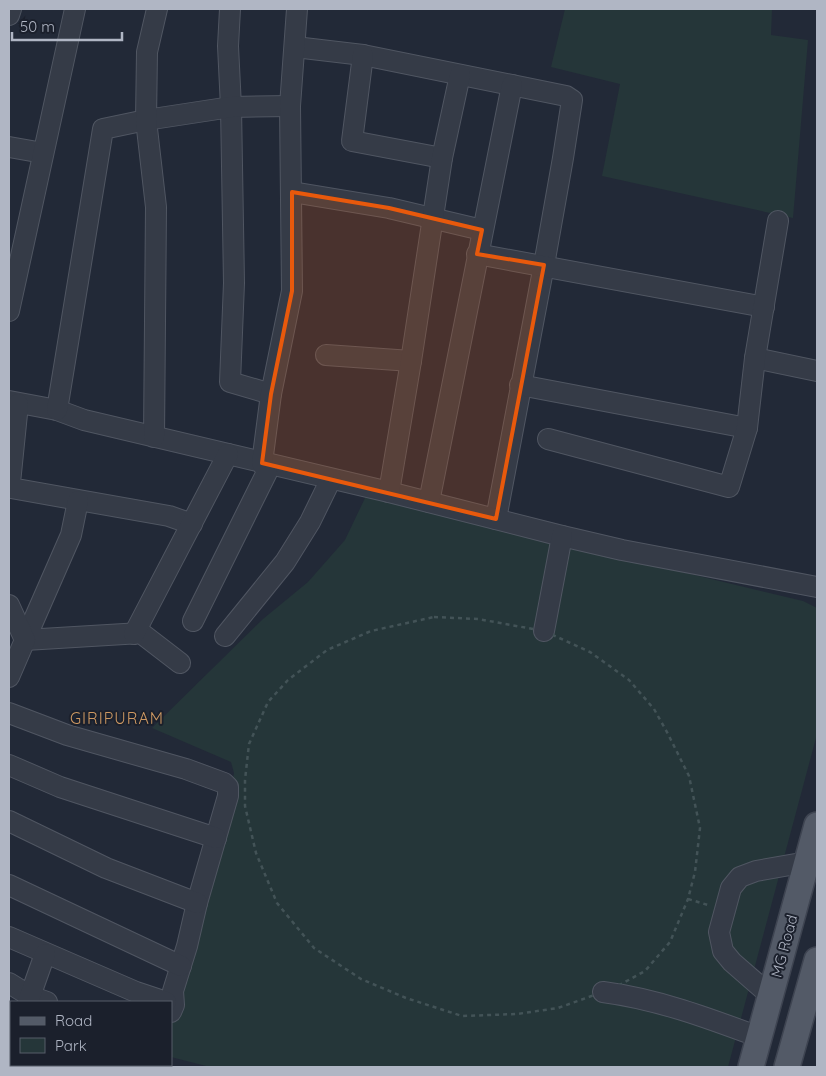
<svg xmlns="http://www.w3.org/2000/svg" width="826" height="1076" font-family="Quicksand,sans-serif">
	<rect width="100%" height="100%" fill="#222937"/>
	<!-- green -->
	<g fill="#253639">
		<path d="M 565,9 L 772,9 L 771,35 L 808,40 L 793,218 L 602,176 L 620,84 L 551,67 Z"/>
		<path d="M 366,496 L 803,601 L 817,608 L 817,734 L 728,1067 L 210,1067 L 171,1057 L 171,1013 L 231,790 L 234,773 L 231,762 L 152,728 L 263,619 L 308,582 L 345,540 Z"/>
	</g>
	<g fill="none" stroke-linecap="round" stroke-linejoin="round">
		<defs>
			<g id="minor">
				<path d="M 230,9 L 228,46 L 231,107 L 234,283 L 230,382 L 271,394"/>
				<path d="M 9,15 L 11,9"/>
				<path d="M 295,47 L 363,55 L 566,96 L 572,100 L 563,158 L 544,265 L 496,519"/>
				<path d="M 363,55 L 352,141 L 442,158"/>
				<path d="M 9,147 L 43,153"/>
				<path d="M 292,192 L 389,208 L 482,230"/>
				<path d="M 477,254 L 764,307"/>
				<path d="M 9,311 L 75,9"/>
				<path d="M 326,355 L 411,361"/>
				<path d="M 755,358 L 817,371"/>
				<path d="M 520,385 L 747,428"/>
				<path d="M 9,401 L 57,410 L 84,420 L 389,492 L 562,536 L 622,550 L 817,587"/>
				<path d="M 18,404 L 10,483 L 11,488 L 169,516 L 192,524"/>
				<path d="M 57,410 L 103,129 L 146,120 L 231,107 L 290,106"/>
				<path d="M 154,437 L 156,207 L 146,120 L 147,52 L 157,9"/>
				<path d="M 548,439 L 729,487 L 747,428 L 755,358 L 778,221"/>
				<path d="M 389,492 L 411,361 L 442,158 L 460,75"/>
				<path d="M 78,501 L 71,535 L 25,640 L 141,633 L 180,663"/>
				<path d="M 429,502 L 512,85"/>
				<path d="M 9,605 L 25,640 L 9,677"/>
				<path d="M 193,621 L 267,472 L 262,463 L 271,394 L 292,291 L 290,106 L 297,9"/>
				<path d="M 544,631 L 562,536"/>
				<path d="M 134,634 L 228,454"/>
				<path d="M 225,636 L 285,562 L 310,522 L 331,479"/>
				<path d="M 9,713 L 67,735 L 186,769 L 224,783 L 228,787 L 228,796 L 197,903 L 187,946 L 173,991 L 174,1005 L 171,1012"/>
				<path d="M 9,765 L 60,787 L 216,838"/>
				<path d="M 9,821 L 106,868 L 197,903"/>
				<path d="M 9,885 L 181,966"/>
				<path d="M 9,937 L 136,992 L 166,1002"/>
				<path d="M 9,983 L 30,996 L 47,1002"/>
				<path d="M 603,992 C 657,999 708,1018 759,1037"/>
				<path d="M 771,996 L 732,962 L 723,951 L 719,932 L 731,888 L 740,877 L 756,871 L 807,862"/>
				<path d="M 28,1002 L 45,954"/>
				<path d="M 10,1067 L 11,1060"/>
				<path d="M 156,1067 L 157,1065"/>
			</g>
			<g id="major">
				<path d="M 751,1067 L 817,825"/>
				<path d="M 787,1067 L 817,960"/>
			</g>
		</defs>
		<!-- minor casing -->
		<use href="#minor" stroke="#505662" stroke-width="22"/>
		<!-- major casing -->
		<use href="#major" stroke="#3e4451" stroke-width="28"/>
		<!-- path -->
		<g stroke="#435357" stroke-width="2.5" stroke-dasharray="4 4" stroke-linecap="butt">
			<path d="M 434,617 L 478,619 L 544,631 L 590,652 L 629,680 L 654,709 L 668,734 L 689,776 L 700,828 L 695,872 L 688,899 L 670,942 L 645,971 L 614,988 L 558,1008 L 517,1014 L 462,1016 L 406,998 L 361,979 L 314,948 L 277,903 L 256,853 L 245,806 L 245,780 L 249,744 L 268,702 L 288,680 L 327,650 L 371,631 Z"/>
			<path d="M 688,899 L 708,905"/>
		</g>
		<!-- minor -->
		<use href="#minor" stroke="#353b47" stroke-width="20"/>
		<!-- major -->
		<use href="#major" stroke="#535a67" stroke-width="25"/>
	</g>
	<!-- marked area -->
	<path fill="#e8590c" fill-opacity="0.2" stroke="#e8590c" stroke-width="4" stroke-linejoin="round" d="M 292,192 L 389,208 L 482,230 L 477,254 L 544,265 L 496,519 L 262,463 L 271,394 L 292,291 Z"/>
	<g text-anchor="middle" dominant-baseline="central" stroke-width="4" stroke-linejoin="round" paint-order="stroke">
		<!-- street labels -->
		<g font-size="15" fill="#b0b6c4" stroke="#1b202c">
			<text transform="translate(784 946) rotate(-75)">MG Road</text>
		</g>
		<!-- neighbourhood labels -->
		<g font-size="16" letter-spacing="1" fill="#cd9862" stroke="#1b202c">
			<text x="117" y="718">GIRIPURAM</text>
		</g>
	</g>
	<!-- border -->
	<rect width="826" height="1076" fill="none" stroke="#b0b6c4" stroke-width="20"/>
	<!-- legend -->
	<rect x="10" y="1001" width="162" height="65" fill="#1b202c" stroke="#575c69"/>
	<rect x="20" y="1017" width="25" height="8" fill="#535a67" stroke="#575c69"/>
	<text x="55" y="1026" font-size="15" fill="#b0b6c4">Road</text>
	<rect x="20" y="1038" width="25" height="15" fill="#253639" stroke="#575c69"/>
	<text x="55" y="1051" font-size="15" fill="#b0b6c4">Park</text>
	<!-- scale -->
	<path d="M12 32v8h110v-8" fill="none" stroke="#b0b6c4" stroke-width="2.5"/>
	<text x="20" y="32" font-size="15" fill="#b0b6c4" stroke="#1b202c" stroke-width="4" paint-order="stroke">50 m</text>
</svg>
